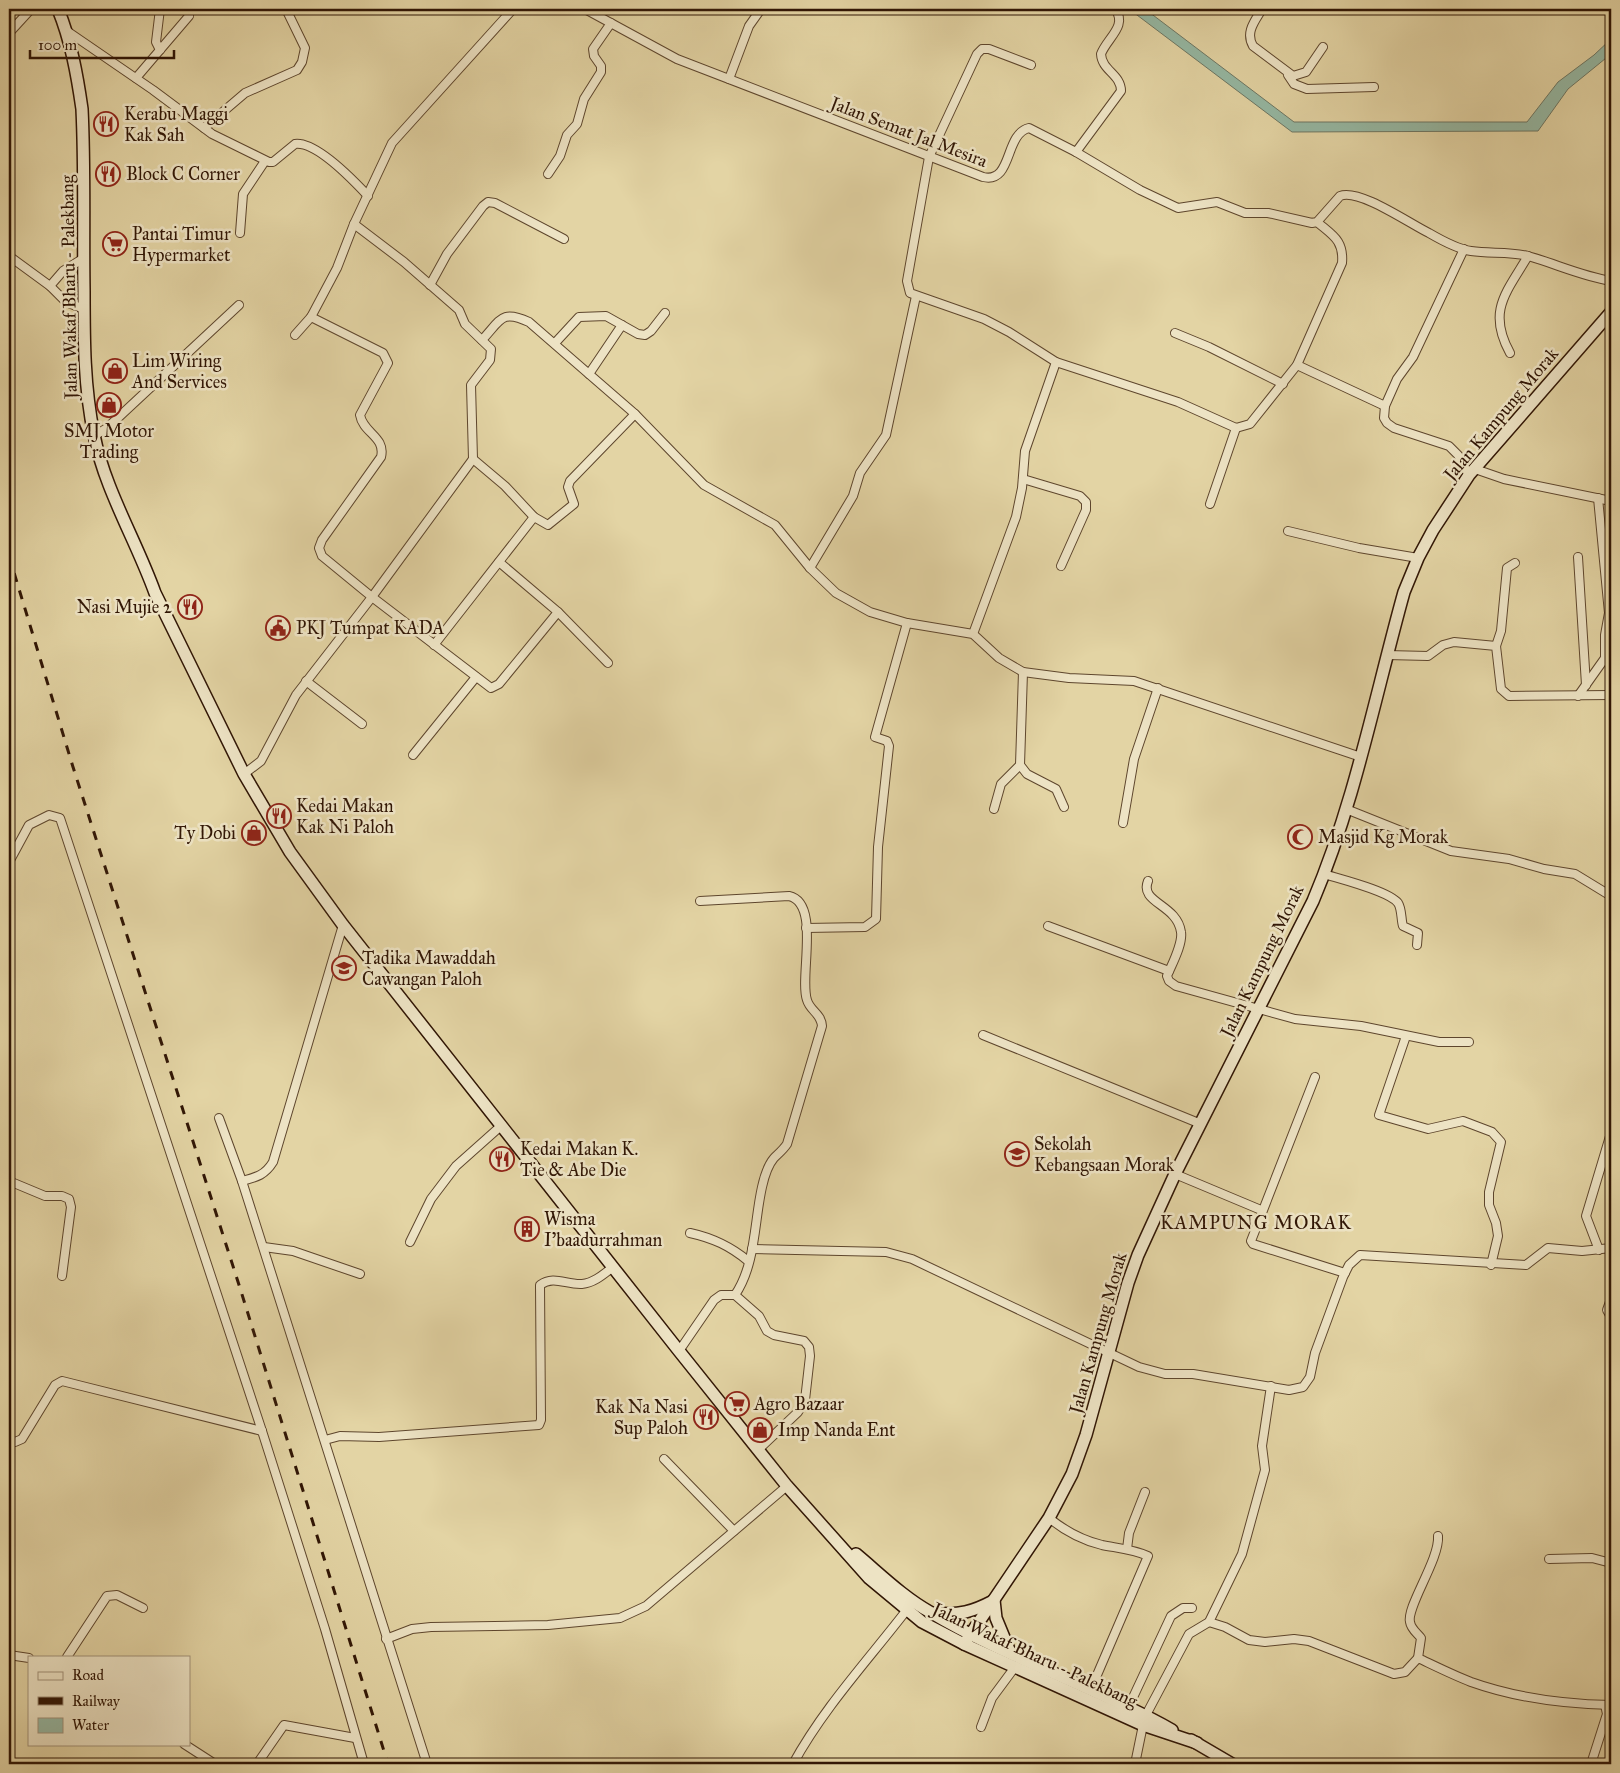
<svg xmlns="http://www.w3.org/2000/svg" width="1620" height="1773" font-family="'IM FELL Great Primer',serif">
	<rect width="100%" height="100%" fill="#e3d4a4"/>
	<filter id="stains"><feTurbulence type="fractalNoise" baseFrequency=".004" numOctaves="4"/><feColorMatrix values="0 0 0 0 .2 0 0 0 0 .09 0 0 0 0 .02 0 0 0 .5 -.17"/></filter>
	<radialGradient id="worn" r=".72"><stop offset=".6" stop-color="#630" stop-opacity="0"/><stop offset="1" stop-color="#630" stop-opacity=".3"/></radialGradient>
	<!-- water -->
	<path fill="#96b8a3" stroke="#6e7764" d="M 1129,9 L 1145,9 L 1294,122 L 1527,122 L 1558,82 L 1594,55 L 1611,39 L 1611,54 L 1568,89 L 1538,131 L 1292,132 Z"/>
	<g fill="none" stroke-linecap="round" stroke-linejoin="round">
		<defs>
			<g id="street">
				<path d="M 585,9 L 677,59 L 983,177 C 1013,184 1004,134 1029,128 L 1076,152 L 1140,190 L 1178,208 L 1217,202 L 1245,213 L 1268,213 L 1312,223 L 1317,222 L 1340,196 C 1359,188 1410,224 1429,233 C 1441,240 1458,249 1471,251 C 1490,254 1508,251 1528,256 C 1556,264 1582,276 1611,281"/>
				<path d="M 1262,9 C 1255,21 1245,32 1253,46 L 1293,76 L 1306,72 L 1323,47"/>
				<path d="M 67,31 L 153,90 L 212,134 L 269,162 L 273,162 L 295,144 C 316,141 354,181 368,196"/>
				<path d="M 9,33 L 31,9"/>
				<path d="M 160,50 L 156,42 L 160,9"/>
				<path d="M 1031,65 L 989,49 L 982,49 L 977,54 L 929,157 L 907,281 L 910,293 L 984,319 L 1009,332 L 1056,362 L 1178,402 L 1236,428 L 1250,424 L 1297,365 L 1342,263 C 1344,240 1332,235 1317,222"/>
				<path d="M 1288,75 L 1294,84 L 1307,89 L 1374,87"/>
				<path d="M 136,78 L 189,16"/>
				<path d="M 729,79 L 749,26 L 761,9"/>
				<path d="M 204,128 L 245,93 L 297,70 L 302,62 L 305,48 L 286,9"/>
				<path d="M 1076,152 L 1121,91 C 1121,74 1102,71 1101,54 C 1107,38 1128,26 1115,9"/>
				<path d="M 548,174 L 560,156 L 567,135 L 577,124 L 584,99 L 601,72 L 601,66 L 594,56 L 593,49 L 611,23"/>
				<path d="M 240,233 L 243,194 L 265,161"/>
				<path d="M 1464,249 L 1413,357 L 1397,379 L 1385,406 L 1384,418 L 1387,423 L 1394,428 L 1449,446 L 1458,455 L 1469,475"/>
				<path d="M 9,256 L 50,286 L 66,302 L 84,309"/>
				<path d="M 430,285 L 447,254 L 483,206 L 488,202 L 495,203 L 564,239"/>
				<path d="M 50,286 L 63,271 L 84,258"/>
				<path d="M 311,317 L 383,353 L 388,363 L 360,415 C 363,433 386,437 381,457 L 322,540 L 319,548 L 322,556 L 372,597 L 491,688 L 499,684 L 558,612"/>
				<path d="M 1175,333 L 1209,347 L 1283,384"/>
				<path d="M 295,335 L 311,317 L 337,268 L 354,224 L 392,143 L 513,9"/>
				<path d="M 482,340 C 501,320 501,309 529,322 L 635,414 L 704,485 L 775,525 L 810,568 L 836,593 L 870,612 L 907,623 L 973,634 L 999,658 L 1023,672 L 1069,678 L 1134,681 L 1361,757"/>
				<path d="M 555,343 L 579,317 L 606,316 L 638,334 L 645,335 L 651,331 L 665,313"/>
				<path d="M 1510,353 C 1487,311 1506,293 1528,256"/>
				<path d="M 1297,365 L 1385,406"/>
				<path d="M 589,374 L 622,325"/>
				<path d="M 94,436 L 107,428 L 239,305"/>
				<path d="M 473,459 L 505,486 L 534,517 L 548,525 L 574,504 L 568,487 L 570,481 L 635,414"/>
				<path d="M 1475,469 L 1504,479 L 1611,501"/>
				<path d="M 1023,479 L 1080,496 L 1086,502 L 1086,510 L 1061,566"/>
				<path d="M 1210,504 L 1236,428"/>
				<path d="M 1288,531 L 1359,548 L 1418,558"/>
				<path d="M 1578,557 L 1586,685"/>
				<path d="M 499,562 L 558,612 L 608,663"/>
				<path d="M 810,568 L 853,496 L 860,473 L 886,435 L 916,296"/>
				<path d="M 973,634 L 1016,517 L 1022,488 L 1025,451 L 1056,362"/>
				<path d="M 434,645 L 534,517"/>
				<path d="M 1496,646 L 1501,631 L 1507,568 L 1515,563"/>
				<path d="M 1387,655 L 1428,656 L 1443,645 L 1454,642 L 1496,646 L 1501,689 L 1509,696 L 1611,695"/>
				<path d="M 1023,672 L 1020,765 L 1027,774 L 1056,789 L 1064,807"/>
				<path d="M 306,681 L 362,724"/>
				<path d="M 1578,696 L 1605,658 L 1605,635 L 1609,613 L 1598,498"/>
				<path d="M 413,755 L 476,677"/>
				<path d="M 244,774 L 261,761 L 296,695 L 372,597 L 473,459 L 471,385 L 490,360 L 491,349 L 465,324 L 459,310 L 404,262 L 354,224"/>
				<path d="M 994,809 L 1001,784 L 1020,765"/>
				<path d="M 1346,809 L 1451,851 L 1509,859 L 1544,869 L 1575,874 L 1611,896"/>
				<path d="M 1123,823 L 1134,759 L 1158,688"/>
				<path d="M 9,862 L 29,825 L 49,815 L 60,818 L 262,1431 L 325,1629 L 364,1764"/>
				<path d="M 1324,874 C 1340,879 1389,891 1398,903 C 1402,909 1401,920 1403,926 L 1418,933 L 1417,945"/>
				<path d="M 1148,881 C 1139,903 1177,904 1181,932 C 1183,944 1172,964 1167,976 L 1169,981 L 1176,986 L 1295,1019 L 1361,1026 L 1439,1042 L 1469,1042"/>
				<path d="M 343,925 L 273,1162 C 265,1175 257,1177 242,1181 L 427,1764"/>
				<path d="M 1048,926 L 1169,971"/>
				<path d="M 806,928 L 865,927 L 876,919 L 878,847 L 889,746 L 887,741 L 875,737 L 907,623"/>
				<path d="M 983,1035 L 1201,1124"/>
				<path d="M 1406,1036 L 1379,1115 L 1428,1129 L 1463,1121 L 1492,1132 L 1501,1142 L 1489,1192 L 1489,1205 L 1496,1223 L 1498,1236 L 1491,1265"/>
				<path d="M 1315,1077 L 1251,1241 L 1253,1244 L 1345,1273"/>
				<path d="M 219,1118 L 242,1181"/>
				<path d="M 1175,1174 L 1261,1210"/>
				<path d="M 9,1181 L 45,1196 L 62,1196 L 69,1199 L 71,1207 L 62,1276"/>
				<path d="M 690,1233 C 713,1238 730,1246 748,1261"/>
				<path d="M 410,1242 L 431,1199 L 456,1166 L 502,1125"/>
				<path d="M 264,1247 L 293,1251 L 360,1274"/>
				<path d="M 752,1249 L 886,1252 L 912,1259 L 1139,1367 L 1165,1374 L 1193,1374 L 1289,1390 L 1303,1387 L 1310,1377 L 1315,1353 L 1343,1277 L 1349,1265 L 1360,1255 L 1526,1265 L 1548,1248 L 1582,1251 L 1611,1248"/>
				<path d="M 1599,1250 L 1586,1216 L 1611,1133"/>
				<path d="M 735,1295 L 759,1316 L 767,1331 L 774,1335 L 804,1341 L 809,1347 L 810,1356 L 805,1400 L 798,1412 L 758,1450"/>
				<path d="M 1611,1299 L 1607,1310 L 1611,1317"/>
				<path d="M 679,1351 L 714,1300 L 721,1295 L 735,1295 C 756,1264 754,1222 762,1187 C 764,1178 768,1165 774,1158 C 779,1153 783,1150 787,1144 L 822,1026 C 821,1013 810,1011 807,1000 C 799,977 821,903 789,896 L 700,901"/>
				<path d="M 325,1440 L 340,1436 L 379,1437 L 539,1425 L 541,1420 L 540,1285 C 554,1275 566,1285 582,1284 C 594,1283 604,1274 613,1267"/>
				<path d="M 9,1441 L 15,1442 L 22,1439 L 55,1385 L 62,1381 L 262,1431"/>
				<path d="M 664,1459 L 734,1531"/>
				<path d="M 1049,1518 C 1065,1531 1081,1540 1102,1545 C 1117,1548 1133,1549 1148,1556 L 1091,1689"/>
				<path d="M 1127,1549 L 1129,1533 L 1145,1492"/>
				<path d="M 1549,1559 L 1592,1558 L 1611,1563"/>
				<path d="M 1209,1622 L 1225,1627 L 1249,1640 L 1265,1642 L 1294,1639 L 1309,1641 L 1394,1674 L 1405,1672 L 1418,1658 C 1435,1666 1453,1675 1471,1682 C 1516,1698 1563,1704 1611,1705"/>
				<path d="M 386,1639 L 412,1629 L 431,1627 L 548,1625 L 620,1618 L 646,1606 L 787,1486"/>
				<path d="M 9,1655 L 29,1658"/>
				<path d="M 67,1657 L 107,1596 L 117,1595 L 143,1608"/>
				<path d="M 1418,1658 L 1421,1638 C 1417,1633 1411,1629 1410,1622 C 1406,1607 1440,1559 1438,1536"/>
				<path d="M 1129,1706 L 1171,1616 L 1183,1608 L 1192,1608"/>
				<path d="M 1146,1715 L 1189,1634 L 1209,1622 L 1242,1554 L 1265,1470 L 1262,1446 L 1271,1386"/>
				<path d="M 981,1727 L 992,1698 L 1015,1667"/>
				<path d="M 184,1744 L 215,1764"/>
				<path d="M 257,1764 L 284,1725 L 355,1738"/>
				<path d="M 793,1764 C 824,1707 870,1658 909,1607"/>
				<path d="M 1135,1764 L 1143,1725"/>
				<path d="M 1591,1764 L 1607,1714 L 1605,1705"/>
			</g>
			<g id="secondary">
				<path d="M 58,9 C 71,41 77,74 82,109 C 85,170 83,230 84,291 C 84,339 84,387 94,435 C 105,490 136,540 155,593 L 244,774 L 290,852 L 343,925 L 679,1351 L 787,1486 L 869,1578 L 922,1622 L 964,1644 L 1143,1725 L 1197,1743"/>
				<path d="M 856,1554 C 880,1574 903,1597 930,1612 C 1007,1658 1094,1686 1172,1730"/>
				<path d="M 994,1600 L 996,1618 L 1010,1652"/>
				<path d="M 937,1613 C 958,1616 974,1611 993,1601"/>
				<path d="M 964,1644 L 1049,1518 L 1072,1474 L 1086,1435 L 1128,1283 L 1138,1255 L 1175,1174 L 1313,901 C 1355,802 1375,696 1404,592 L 1418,558 L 1433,530 L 1469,475 L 1611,312"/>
				<path d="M 1191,1740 L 1232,1764"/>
			</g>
		</defs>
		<!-- street casing -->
		<use href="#street" stroke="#5e462d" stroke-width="10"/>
		<!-- secondary casing -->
		<use href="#secondary" stroke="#311605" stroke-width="14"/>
		<!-- street -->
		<use href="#street" stroke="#ede3c4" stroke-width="8"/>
		<!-- secondary -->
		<use href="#secondary" stroke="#ede3c4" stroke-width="11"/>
		<!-- rail -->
		<path stroke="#311605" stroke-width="3" stroke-dasharray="9 9" stroke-linecap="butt" d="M 9,556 L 73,767 L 240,1288 L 388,1764"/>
	</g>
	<!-- icons -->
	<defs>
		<symbol id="restaurant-ring" viewBox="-11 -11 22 22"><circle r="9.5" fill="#ede3c4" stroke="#8f2418" stroke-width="1.5"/><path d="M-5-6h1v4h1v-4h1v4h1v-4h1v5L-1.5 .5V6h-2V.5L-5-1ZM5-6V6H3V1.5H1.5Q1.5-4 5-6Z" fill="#8f2418"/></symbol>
		<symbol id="supermarket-ring" viewBox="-11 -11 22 22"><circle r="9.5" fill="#ede3c4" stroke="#8f2418" stroke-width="1.5"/><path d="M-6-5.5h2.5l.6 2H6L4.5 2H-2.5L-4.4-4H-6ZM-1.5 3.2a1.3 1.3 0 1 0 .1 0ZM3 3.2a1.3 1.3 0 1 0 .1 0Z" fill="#8f2418"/></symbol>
		<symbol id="shop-ring" viewBox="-11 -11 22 22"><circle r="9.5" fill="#ede3c4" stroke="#8f2418" stroke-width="1.5"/><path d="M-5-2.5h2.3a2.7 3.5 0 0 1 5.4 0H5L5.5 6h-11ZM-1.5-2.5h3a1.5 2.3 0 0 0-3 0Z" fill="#8f2418"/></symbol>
		<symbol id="civic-ring" viewBox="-11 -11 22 22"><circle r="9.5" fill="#ede3c4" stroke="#8f2418" stroke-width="1.5"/><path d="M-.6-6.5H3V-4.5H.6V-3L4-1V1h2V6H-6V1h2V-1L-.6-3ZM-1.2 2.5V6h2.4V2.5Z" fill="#8f2418"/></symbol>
		<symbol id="mosque-ring" viewBox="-11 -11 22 22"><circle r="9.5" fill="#ede3c4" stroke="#8f2418" stroke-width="1.5"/><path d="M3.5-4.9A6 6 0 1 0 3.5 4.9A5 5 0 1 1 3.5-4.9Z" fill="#8f2418"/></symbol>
		<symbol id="school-ring" viewBox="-11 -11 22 22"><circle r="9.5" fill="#ede3c4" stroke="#8f2418" stroke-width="1.5"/><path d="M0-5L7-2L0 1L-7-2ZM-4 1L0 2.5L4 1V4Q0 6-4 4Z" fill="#8f2418"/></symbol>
		<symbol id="building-ring" viewBox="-11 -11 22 22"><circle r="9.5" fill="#ede3c4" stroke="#8f2418" stroke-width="1.5"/><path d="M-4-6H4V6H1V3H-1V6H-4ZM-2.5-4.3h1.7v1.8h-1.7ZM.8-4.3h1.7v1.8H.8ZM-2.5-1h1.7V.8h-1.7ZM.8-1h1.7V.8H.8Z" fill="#8f2418"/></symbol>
	</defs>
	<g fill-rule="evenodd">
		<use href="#restaurant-ring" x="92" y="110" width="28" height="28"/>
		<use href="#restaurant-ring" x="94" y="160" width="28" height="28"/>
		<use href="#supermarket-ring" x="101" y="230" width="28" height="28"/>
		<use href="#shop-ring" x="101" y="357" width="28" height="28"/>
		<use href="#shop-ring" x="95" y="391" width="28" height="28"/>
		<use href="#restaurant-ring" x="176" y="593" width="28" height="28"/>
		<use href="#civic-ring" x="264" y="614" width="28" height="28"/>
		<use href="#restaurant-ring" x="265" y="802" width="28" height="28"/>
		<use href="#shop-ring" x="240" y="819" width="28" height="28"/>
		<use href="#mosque-ring" x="1286" y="823" width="28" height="28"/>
		<use href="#school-ring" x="330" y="954" width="28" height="28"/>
		<use href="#school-ring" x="1003" y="1140" width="28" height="28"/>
		<use href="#restaurant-ring" x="488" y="1145" width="28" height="28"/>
		<use href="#building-ring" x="513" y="1215" width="28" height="28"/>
		<use href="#supermarket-ring" x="723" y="1390" width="28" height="28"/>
		<use href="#restaurant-ring" x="692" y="1403" width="28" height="28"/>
		<use href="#shop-ring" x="746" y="1416" width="28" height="28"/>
	</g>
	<g text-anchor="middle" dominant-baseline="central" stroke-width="5" stroke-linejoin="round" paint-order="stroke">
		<!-- poi labels -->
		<g font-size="18" fill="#311605" stroke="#ede3c4" text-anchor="start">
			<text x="124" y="114">Kerabu Maggi<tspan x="124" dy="21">Kak Sah</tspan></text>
			<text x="126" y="174">Block C Corner</text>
			<text x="132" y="234">Pantai Timur<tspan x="132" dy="21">Hypermarket</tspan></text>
			<text x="132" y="361">Lim Wiring<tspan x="132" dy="21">And Services</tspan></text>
			<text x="109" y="431" text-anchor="middle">SMJ Motor<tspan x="109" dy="21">Trading</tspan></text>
			<text x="172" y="607" text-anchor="end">Nasi Mujie 2</text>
			<text x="296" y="628">PKJ Tumpat KADA</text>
			<text x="296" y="806">Kedai Makan<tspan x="296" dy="21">Kak Ni Paloh</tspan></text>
			<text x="236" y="833" text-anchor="end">Ty Dobi</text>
			<text x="1318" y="837">Masjid Kg Morak</text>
			<text x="362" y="958">Tadika Mawaddah<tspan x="362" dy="21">Cawangan Paloh</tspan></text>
			<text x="1034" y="1144">Sekolah<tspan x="1034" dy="21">Kebangsaan Morak</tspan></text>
			<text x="520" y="1149">Kedai Makan K.<tspan x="520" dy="21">Tie &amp; Abe Die</tspan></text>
			<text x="544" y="1219">Wisma<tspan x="544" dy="21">I’baadurrahman</tspan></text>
			<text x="754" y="1404">Agro Bazaar</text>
			<text x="688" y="1407" text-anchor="end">Kak Na Nasi<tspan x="688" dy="21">Sup Paloh</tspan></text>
			<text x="778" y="1430">Imp Nanda Ent</text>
		</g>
		<!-- street labels -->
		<g font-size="18" fill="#311605" stroke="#ede3c4">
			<text transform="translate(909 132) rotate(21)">Jalan Semat Jal Mesira</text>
			<text transform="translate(69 287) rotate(-91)">Jalan Wakaf Bharu - Palekbang</text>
			<text transform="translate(1501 414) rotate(-50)">Jalan Kampung Morak</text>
			<text transform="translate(1262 961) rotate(-64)">Jalan Kampung Morak</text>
			<text transform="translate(1098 1333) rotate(-74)">Jalan Kampung Morak</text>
			<text transform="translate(1035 1655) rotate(25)">Jalan Wakaf Bharu - Palekbang</text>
		</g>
		<!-- neighbourhood labels -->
		<g font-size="19" letter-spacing="1" fill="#311605" stroke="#ede3c4">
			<text x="1256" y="1222">KAMPUNG MORAK</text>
		</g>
	</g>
	<!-- margin -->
	<rect width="1620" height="1773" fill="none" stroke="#e3d4a4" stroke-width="30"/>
	<rect x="10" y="10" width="1600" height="1753" fill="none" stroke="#311605" stroke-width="2.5"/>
	<rect x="15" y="15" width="1590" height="1743" fill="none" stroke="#311605"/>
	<!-- legend -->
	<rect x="28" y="1656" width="162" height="90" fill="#ede3c4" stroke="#a29178"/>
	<rect x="38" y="1672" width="25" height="8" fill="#ede3c4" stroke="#a29178"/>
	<text x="72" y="1680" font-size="15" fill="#311605">Road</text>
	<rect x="38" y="1697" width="25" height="8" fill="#311605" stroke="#a29178"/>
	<text x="72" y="1706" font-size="15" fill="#311605">Railway</text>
	<rect x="38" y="1718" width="25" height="15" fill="#96b8a3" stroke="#a29178"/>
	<text x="72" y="1730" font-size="15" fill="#311605">Water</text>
	<!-- scale -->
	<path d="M30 50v8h144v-8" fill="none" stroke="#311605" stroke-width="2.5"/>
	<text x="38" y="50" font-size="15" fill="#311605" stroke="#ede3c4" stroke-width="4" paint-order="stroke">100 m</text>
	<rect width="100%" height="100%" filter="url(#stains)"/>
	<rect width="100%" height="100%" fill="url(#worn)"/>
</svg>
